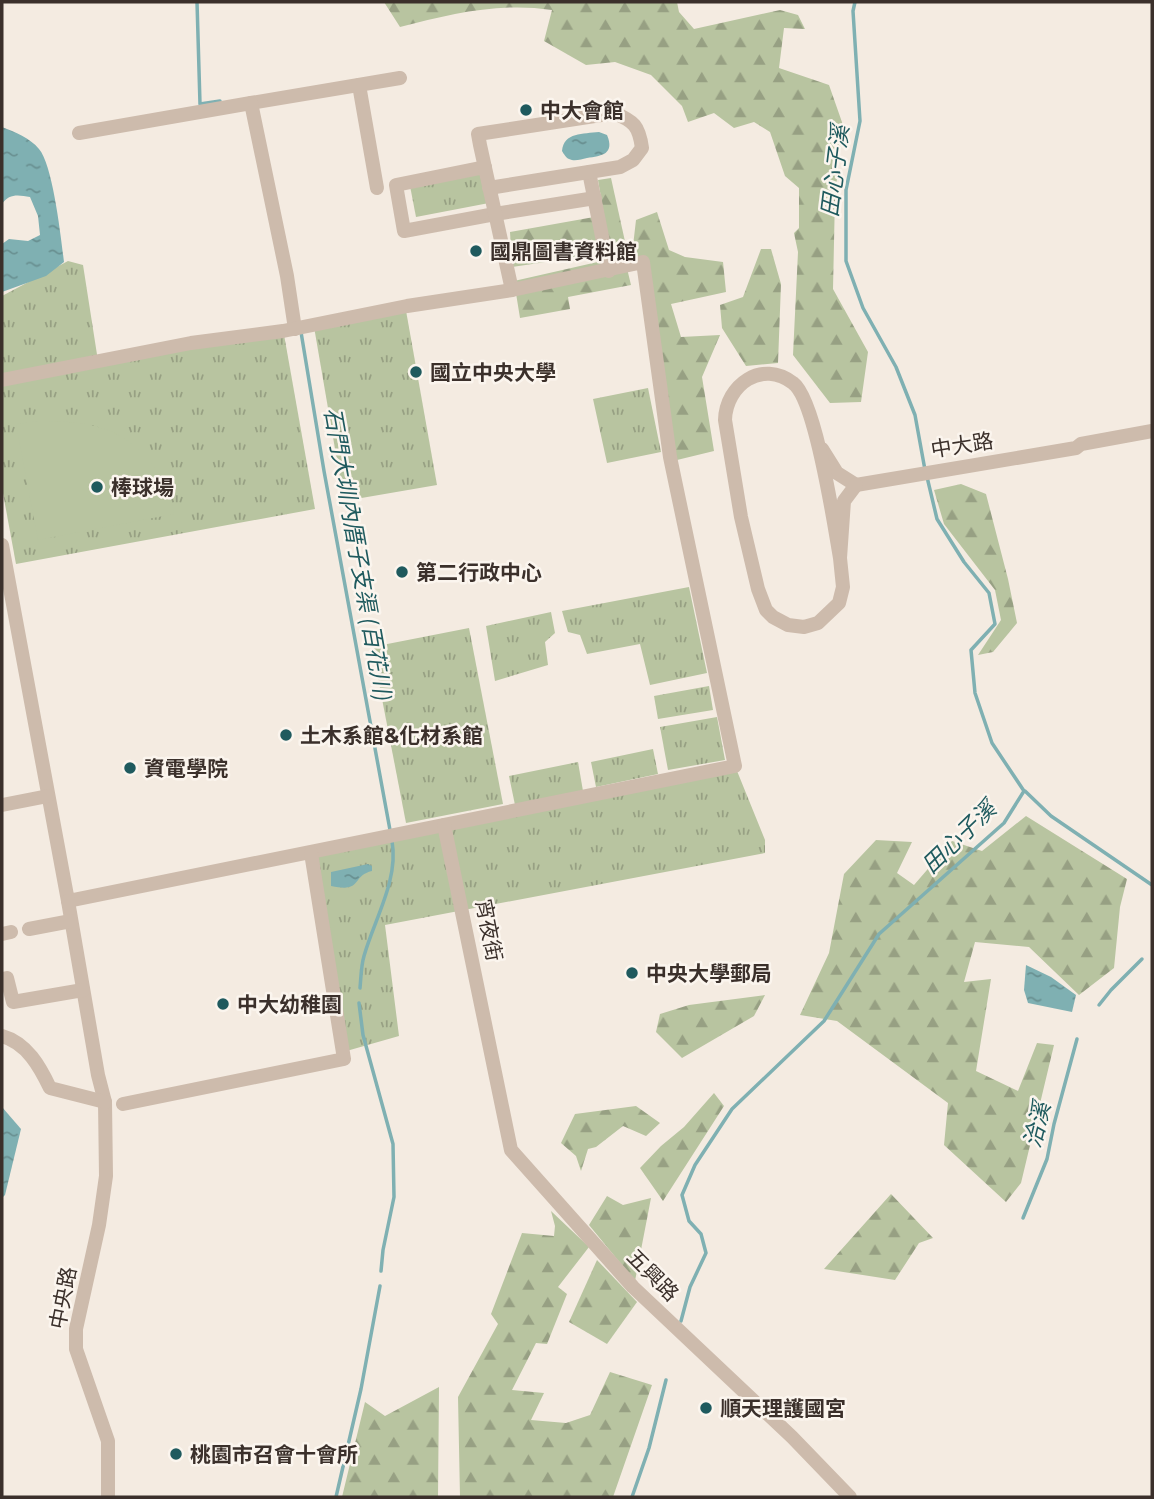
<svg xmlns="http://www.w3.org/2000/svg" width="1154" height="1499" font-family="Montserrat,'Noto Sans TC',sans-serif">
	<defs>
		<pattern id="grass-tufts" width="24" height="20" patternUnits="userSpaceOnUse" patternTransform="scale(1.75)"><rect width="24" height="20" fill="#b8c4a0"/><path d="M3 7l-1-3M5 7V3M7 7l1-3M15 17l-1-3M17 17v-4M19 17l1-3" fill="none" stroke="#97a083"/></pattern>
		<pattern id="forest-firs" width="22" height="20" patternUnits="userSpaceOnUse" patternTransform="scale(1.75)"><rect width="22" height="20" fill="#b8c4a0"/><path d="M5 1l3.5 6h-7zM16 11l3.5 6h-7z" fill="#97a083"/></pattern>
		<pattern id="water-ripples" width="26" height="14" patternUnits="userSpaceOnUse" patternTransform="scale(1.75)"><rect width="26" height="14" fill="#7fb0b2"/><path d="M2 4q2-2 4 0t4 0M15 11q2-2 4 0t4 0" fill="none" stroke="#699091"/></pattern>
	</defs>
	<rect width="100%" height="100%" fill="#f4ebe1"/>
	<!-- grass -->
	<g fill="url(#grass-tufts)">
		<path d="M 483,172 L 489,203 L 416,217 L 410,186 Z"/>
		<path d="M 68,261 L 83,265 L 98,361 L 2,380 L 2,296 Z"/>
		<path d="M 405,305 L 437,485 L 344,501 L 313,321 Z"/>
		<path d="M 283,329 L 315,509 L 16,564 L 2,488 L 2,382 Z"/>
		<path d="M 648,388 L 661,452 L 607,463 L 593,399 Z"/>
		<path d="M 689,587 L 707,673 L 650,685 L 640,644 L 587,654 L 580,635 L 568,632 L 562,611 Z"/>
		<path d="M 551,612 L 555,633 L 545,642 L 548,665 L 495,681 L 486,626 Z"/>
		<path d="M 469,628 L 503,804 L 406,823 L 372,647 Z"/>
		<path d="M 709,686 L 713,710 L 658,719 L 654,696 Z"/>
		<path d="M 717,717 L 725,760 L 668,770 L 660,727 Z"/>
		<path d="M 653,749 L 658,774 L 596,787 L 591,762 Z"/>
		<path d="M 578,762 L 583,791 L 515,805 L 509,776 Z"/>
		<path d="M 735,766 L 765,840 L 765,853 L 385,925 L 399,1036 L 343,1052 L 311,853 Z"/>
	</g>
	<!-- forest -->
	<g fill="url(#forest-firs)">
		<path d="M 384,2 L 677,2 L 679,12 L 694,29 L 780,10 L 798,15 L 805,29 L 784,28 L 779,68 L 829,85 L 843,125 L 835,196 L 833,289 L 868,352 L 861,402 L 830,403 L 793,355 L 798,252 L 794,233 L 799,228 L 799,188 L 785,176 L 770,132 L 754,122 L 734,128 L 714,113 L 688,122 L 682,106 L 651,75 L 615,62 L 586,65 L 544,41 L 552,10 C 499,2 451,14 400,27 Z"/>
		<path d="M 611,178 L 626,246 L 610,250 L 598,180 Z"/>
		<path d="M 657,212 L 669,250 L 685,257 L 723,262 L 726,292 L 671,304 L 681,337 L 720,335 L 702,377 L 714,451 L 677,460 L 633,246 L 636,220 Z"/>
		<path d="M 594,217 L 600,254 L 512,267 L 510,232 Z"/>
		<path d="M 761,249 L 771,249 L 781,284 L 778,363 L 746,366 L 722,328 L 720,305 L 743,297 Z"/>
		<path d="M 624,256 L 631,285 L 568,297 L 570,309 L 520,318 L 514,281 Z"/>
		<path d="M 961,484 L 986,494 L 1008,579 L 1017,623 L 993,652 L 978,655 L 1001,620 L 995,590 L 944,524 L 934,490 Z"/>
		<path d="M 1026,816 L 1127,879 L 1120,907 L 1114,968 L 1079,995 L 1029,947 L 975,942 L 964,982 L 991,979 L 976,1071 L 1018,1091 L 1037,1043 L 1054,1045 L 1021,1183 L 1006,1202 L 944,1145 L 948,1103 L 837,1021 L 800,1015 L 829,953 L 844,874 L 876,840 L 912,842 L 897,873 L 914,885 L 952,841 L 982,851 Z"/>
		<path d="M 765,995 L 754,1016 L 682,1058 L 656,1032 L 660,1014 L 689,1005 Z"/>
		<path d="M 714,1093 L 724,1106 L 663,1201 L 640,1168 L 661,1146 L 684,1127 Z"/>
		<path d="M 636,1106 L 660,1123 L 646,1136 L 623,1126 L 596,1147 L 588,1149 L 581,1171 L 576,1156 L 561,1143 L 575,1114 Z"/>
		<path d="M 891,1194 L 933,1238 L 919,1243 L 895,1280 L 824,1269 Z"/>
		<path d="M 607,1196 L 623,1205 L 651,1198 L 635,1281 L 589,1225 Z"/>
		<path d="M 551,1211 L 589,1247 L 558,1287 L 567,1294 L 547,1344 L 536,1343 L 512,1390 L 544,1393 L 531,1420 L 566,1423 L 590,1415 L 610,1372 L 652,1385 L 613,1497 L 460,1497 L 458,1397 L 498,1324 L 491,1314 L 522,1233 L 554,1236 L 555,1226 Z"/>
		<path d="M 597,1260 L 637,1302 L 607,1344 L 569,1322 Z"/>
		<path d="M 439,1387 L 438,1497 L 342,1497 L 365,1402 L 385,1416 Z"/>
	</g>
	<!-- pitch -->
	<path fill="#b8c4a0" d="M 39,421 C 86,421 121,425 152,464 C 164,480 171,495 174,514 L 38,540 L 16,424 Z"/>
	<!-- water -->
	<g fill="url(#water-ripples)">
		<path d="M 2,127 C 15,132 30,138 39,149 C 53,165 61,238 64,262 L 46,276 L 2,292 L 2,244 L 9,239 L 28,241 L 40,235 L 38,216 L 30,197 C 19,195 9,193 2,204 Z"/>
		<path d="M 599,132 L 607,135 C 615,154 602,156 587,158 C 581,159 575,162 569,159 C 566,158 564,154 562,151 C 564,132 583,134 599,132 Z"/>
		<path d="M 368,864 L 372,866 L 372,871 C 351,876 363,893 331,886 L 331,872 Z"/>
		<path d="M 1026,965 L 1051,977 L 1076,995 L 1072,1012 L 1028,1003 L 1024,990 Z"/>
		<path d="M 2,1107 L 21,1129 L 5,1195 L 2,1198 Z"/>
	</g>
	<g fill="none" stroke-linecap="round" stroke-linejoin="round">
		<!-- stream -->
		<g stroke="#7fb0b2" stroke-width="3.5">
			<path d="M 197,2 L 200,104 L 220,101"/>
			<path d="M 855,2 L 853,11 L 860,121 L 846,190 L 846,261 L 863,308 L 896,367 L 915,415 L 925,470"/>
			<path d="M 301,332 L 324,471 L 390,830"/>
			<path d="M 1025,791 L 1051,816 L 1152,885"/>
			<path d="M 360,988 C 361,978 361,966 364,956 C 374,920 399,880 392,841"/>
			<path d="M 359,1003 L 363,1035 L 393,1144 L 394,1197 L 383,1250 L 381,1271"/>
			<path d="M 1099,1005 L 1111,990 L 1142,959"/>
			<path d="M 1023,1218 L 1047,1159 L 1054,1124 L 1077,1039"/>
			<path d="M 681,1321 L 690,1287 L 706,1253 L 701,1234 L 689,1221 L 682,1195 L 695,1165 L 732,1109 L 824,1021 L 879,934 L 1004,823 L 1024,791 L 992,743 L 975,693 L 971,650 L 995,624 L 989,593 L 964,562 L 937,519 L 927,477"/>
			<path d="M 336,1497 L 361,1389 L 380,1286"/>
			<path d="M 632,1497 L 649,1448 L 666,1380"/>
		</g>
		<!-- minor -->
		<g stroke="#cdbbac" stroke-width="14">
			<path d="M 359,85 L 377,188"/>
			<path d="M 251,103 L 400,78"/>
			<path d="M 79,133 L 251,103 L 287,276 L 295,329"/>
			<path d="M 485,167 L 396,185 L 404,231 L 495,214 L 595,198"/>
			<path d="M 589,172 L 609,271"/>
			<path d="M 489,188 L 620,167 L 633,160 L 642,148 C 639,126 634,121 614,113 L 478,134 L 480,145 L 512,290"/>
			<path d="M 2,380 L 191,343 L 283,331 L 407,306 L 512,290 L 643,262 L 670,457 L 735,766 L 68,901 L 2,545"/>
			<path d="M 822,449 L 837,473 L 856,485"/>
			<path d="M 856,485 L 1076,448 L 1081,444 L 1152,431"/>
			<path d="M 840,558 C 834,524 816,400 793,383 C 762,359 726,385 725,420 L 741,517 L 758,589 L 766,610 L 773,617 L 788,625 L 804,627 L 818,623 L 839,603 L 843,587 L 840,558 L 844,501 L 856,485"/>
			<path d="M 2,805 L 48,796"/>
			<path d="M 444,825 L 511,1150 L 633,1287 L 792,1437 L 850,1497"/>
			<path d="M 68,901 L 98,1075 L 105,1102 L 106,1176 L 99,1225 L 76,1329 L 76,1349 L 108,1441 L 108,1497"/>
			<path d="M 29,929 L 71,921"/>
			<path d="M 2,934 L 11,932"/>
			<path d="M 2,979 L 7,978 L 13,1002 L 83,990"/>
			<path d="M 2,1036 C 27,1043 40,1067 50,1088 L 105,1102"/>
			<path d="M 123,1104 L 344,1059 L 311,853"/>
		</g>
	</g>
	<!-- markers -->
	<g fill="#1f5a5e" stroke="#fbf5ee" stroke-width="2.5">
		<circle cx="526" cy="110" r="7"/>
		<circle cx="476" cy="251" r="7"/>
		<circle cx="416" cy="372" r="7"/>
		<circle cx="97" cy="487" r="7"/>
		<circle cx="402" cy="572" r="7"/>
		<circle cx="286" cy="735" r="7"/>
		<circle cx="130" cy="768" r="7"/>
		<circle cx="632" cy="973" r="7"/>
		<circle cx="223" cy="1004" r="7"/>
		<circle cx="706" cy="1408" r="7"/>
		<circle cx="176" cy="1454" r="7"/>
	</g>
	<g text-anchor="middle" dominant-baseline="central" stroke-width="5" stroke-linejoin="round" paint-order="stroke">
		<!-- poi labels -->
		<g font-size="21" font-weight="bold" fill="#3b302b" stroke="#fbf5ee" text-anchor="start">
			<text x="540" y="110">中大會館</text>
			<text x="490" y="251">國鼎圖書資料館</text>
			<text x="430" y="372">國立中央大學</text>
			<text x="111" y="487">棒球場</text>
			<text x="416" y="572">第二行政中心</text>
			<text x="300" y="735">土木系館&amp;化材系館</text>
			<text x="144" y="768">資電學院</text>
			<text x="646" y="973">中央大學郵局</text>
			<text x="237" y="1004">中大幼稚園</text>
			<text x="720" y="1408">順天理護國宮</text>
			<text x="190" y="1454">桃園市召會十會所</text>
		</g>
		<!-- street labels -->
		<g font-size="21" fill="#3b302b" stroke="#fbf5ee">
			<text transform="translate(962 445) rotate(-9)">中大路</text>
			<text transform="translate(489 930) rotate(79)">宵夜街</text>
			<text transform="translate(653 1275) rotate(45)">五興路</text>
			<text transform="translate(63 1298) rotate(-79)">中央路</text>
		</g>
		<!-- water labels -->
		<g font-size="23" font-style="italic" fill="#1f5a5e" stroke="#fbf5ee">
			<text transform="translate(835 171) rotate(-83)">田心子溪</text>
			<text transform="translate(358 554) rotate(80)">石門大圳內厝子支渠 (百花川)</text>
			<text transform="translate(959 837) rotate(-44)">田心子溪</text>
			<text transform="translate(1037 1125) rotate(-76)">洽溪</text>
		</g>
	</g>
	<!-- border -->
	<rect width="1154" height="1499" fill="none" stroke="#3b302b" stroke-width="7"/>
</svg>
